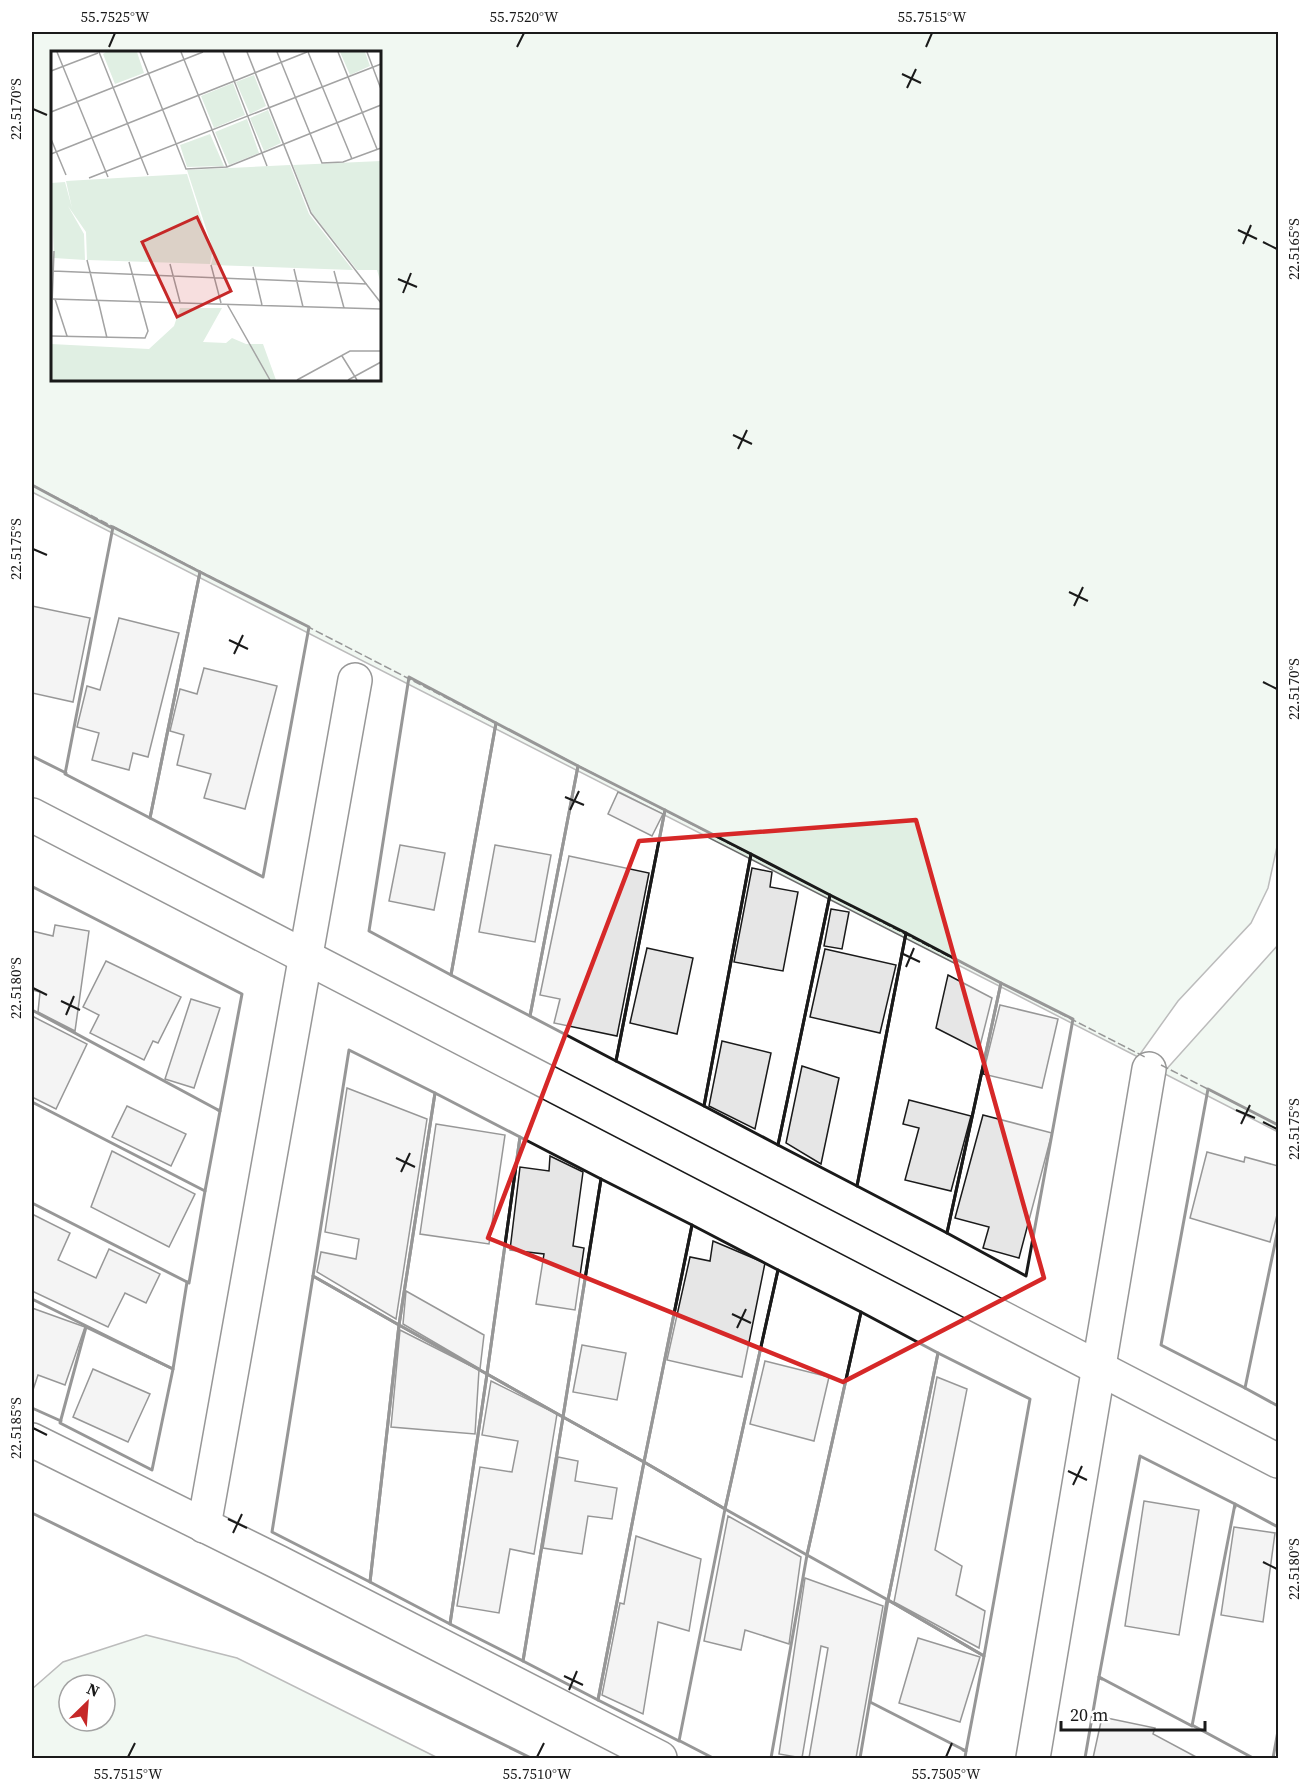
<svg xmlns="http://www.w3.org/2000/svg" width="1310" height="1790" font-family="'Source Serif 4',serif">
	<rect width="100%" height="100%" fill="#fff"/>
	<!-- green -->
	<g fill="#e0efe3" stroke="#6a6a6a" stroke-width="1.5" fill-rule="evenodd">
		<path d="M 32,32 L 1278,32 L 1278,842 L 1268,888 L 1251,923 L 1178,1001 L 1138,1057 L 32,492 ZM 52,52 L 380,52 L 380,380 L 52,380 Z"/>
		<path d="M 1278,945 L 1278,1132 L 1163,1073 Z"/>
		<path d="M 146,1635 L 237,1658 L 438,1758 L 32,1758 L 32,1689 L 63,1662 ZM 69,1685 L 105,1685 L 105,1721 L 69,1721 Z"/>
	</g>
	<!-- building -->
	<g fill="#e6e6e6" stroke="#1a1a1a" stroke-width="1.5">
		<path d="M 32,606 L 90,618 L 73,702 L 32,693 Z"/>
		<path d="M 119,618 L 179,633 L 148,757 L 133,753 L 129,770 L 92,760 L 99,733 L 77,727 L 87,686 L 100,690 Z"/>
		<path d="M 204,668 L 277,686 L 245,809 L 204,798 L 211,774 L 177,765 L 184,735 L 170,731 L 180,689 L 197,694 Z"/>
		<path d="M 618,792 L 663,814 L 652,836 L 608,814 Z"/>
		<path d="M 400,845 L 445,853 L 434,910 L 389,901 Z"/>
		<path d="M 495,845 L 551,855 L 535,942 L 479,932 Z"/>
		<path d="M 569,856 L 649,873 L 617,1036 L 554,1023 L 560,999 L 540,995 Z"/>
		<path d="M 752,868 L 772,872 L 770,887 L 798,892 L 783,971 L 734,962 Z"/>
		<path d="M 831,909 L 849,912 L 842,949 L 824,946 Z"/>
		<path d="M 55,925 L 89,931 L 75,1031 L 38,1012 L 40,992 L 32,990 L 32,931 L 53,936 Z"/>
		<path d="M 647,948 L 693,958 L 677,1034 L 630,1023 Z"/>
		<path d="M 825,949 L 896,965 L 880,1033 L 810,1017 Z"/>
		<path d="M 106,961 L 181,997 L 158,1043 L 153,1041 L 144,1060 L 90,1033 L 99,1015 L 83,1007 Z"/>
		<path d="M 948,975 L 992,998 L 979,1050 L 936,1028 Z"/>
		<path d="M 191,999 L 220,1008 L 194,1088 L 165,1079 Z"/>
		<path d="M 1000,1005 L 1058,1019 L 1042,1088 L 983,1074 Z"/>
		<path d="M 32,1016 L 87,1044 L 56,1109 L 32,1097 Z"/>
		<path d="M 722,1041 L 771,1053 L 755,1129 L 709,1106 Z"/>
		<path d="M 802,1066 L 839,1078 L 821,1164 L 786,1143 Z"/>
		<path d="M 347,1088 L 427,1119 L 396,1319 L 317,1272 L 321,1252 L 356,1259 L 359,1239 L 325,1232 Z"/>
		<path d="M 909,1100 L 971,1116 L 951,1191 L 905,1180 L 919,1128 L 903,1124 Z"/>
		<path d="M 127,1106 L 186,1134 L 171,1166 L 112,1137 Z"/>
		<path d="M 983,1115 L 1052,1133 L 1019,1258 L 983,1248 L 989,1227 L 955,1218 Z"/>
		<path d="M 436,1124 L 505,1135 L 489,1244 L 420,1234 Z"/>
		<path d="M 112,1151 L 195,1194 L 169,1247 L 91,1207 Z"/>
		<path d="M 1207,1152 L 1244,1162 L 1245,1157 L 1278,1166 L 1278,1211 L 1270,1242 L 1190,1218 Z"/>
		<path d="M 550,1156 L 583,1172 L 573,1246 L 584,1248 L 575,1310 L 536,1304 L 544,1254 L 510,1250 L 520,1167 L 549,1171 Z"/>
		<path d="M 32,1214 L 70,1233 L 58,1260 L 96,1278 L 109,1249 L 160,1274 L 146,1303 L 125,1293 L 108,1327 L 32,1291 Z"/>
		<path d="M 713,1241 L 765,1263 L 742,1377 L 667,1360 L 690,1257 L 710,1261 Z"/>
		<path d="M 406,1291 L 484,1335 L 480,1369 L 403,1324 Z"/>
		<path d="M 32,1308 L 85,1327 L 65,1385 L 38,1375 L 32,1393 Z"/>
		<path d="M 400,1330 L 479,1370 L 475,1434 L 391,1427 Z"/>
		<path d="M 582,1345 L 626,1353 L 617,1400 L 573,1392 Z"/>
		<path d="M 765,1361 L 829,1377 L 814,1441 L 750,1424 Z"/>
		<path d="M 93,1369 L 150,1394 L 128,1442 L 73,1417 Z"/>
		<path d="M 937,1377 L 967,1389 L 935,1550 L 962,1566 L 956,1595 L 985,1611 L 979,1648 L 894,1602 Z"/>
		<path d="M 491,1381 L 557,1414 L 534,1554 L 510,1549 L 499,1613 L 457,1606 L 480,1467 L 512,1472 L 518,1441 L 482,1435 Z"/>
		<path d="M 558,1457 L 578,1461 L 575,1481 L 617,1488 L 612,1519 L 588,1516 L 582,1554 L 543,1548 Z"/>
		<path d="M 1144,1501 L 1199,1510 L 1179,1635 L 1125,1626 Z"/>
		<path d="M 728,1516 L 801,1557 L 789,1644 L 745,1630 L 741,1650 L 704,1641 Z"/>
		<path d="M 1234,1527 L 1275,1533 L 1263,1622 L 1221,1615 Z"/>
		<path d="M 636,1536 L 701,1559 L 689,1631 L 658,1622 L 643,1714 L 602,1695 L 620,1603 L 624,1604 Z"/>
		<path d="M 805,1578 L 883,1606 L 856,1758 L 809,1758 L 828,1648 L 821,1646 L 802,1758 L 779,1754 Z"/>
		<path d="M 918,1638 L 980,1657 L 960,1722 L 899,1703 Z"/>
		<path d="M 1102,1717 L 1155,1728 L 1153,1734 L 1198,1758 L 1093,1758 Z"/>
	</g>
	<g fill="none" stroke-linecap="round" stroke-linejoin="round">
		<defs>
			<g id="street">
				<path d="M 32,815 L 1278,1461"/>
				<path d="M 32,1440 L 278,1562 L 660,1758"/>
				<path d="M 204,1526 L 355,680"/>
				<path d="M 1033,1758 L 1149,1069"/>
			</g>
		</defs>
		<!-- street casing -->
		<use href="#street" stroke="#1a1a1a" stroke-width="36"/>
		<!-- street -->
		<use href="#street" stroke="#fff" stroke-width="33"/>
		<!-- fence -->
		<g stroke="#1a1a1a" stroke-width="1.5" stroke-dasharray="8 3" stroke-linecap="butt">
			<path d="M 32,485 L 1145,1057"/>
			<path d="M 1161,1065 L 1278,1125"/>
		</g>
		<!-- wall -->
		<g stroke="#1a1a1a" stroke-width="3">
			<path d="M 32,485 L 112,528"/>
			<path d="M 113,527 L 200,572 L 150,818 L 65,774 Z"/>
			<path d="M 200,572 L 309,627 L 263,877 L 150,818 Z"/>
			<path d="M 409,677 L 496,723 L 451,975 L 369,931 Z"/>
			<path d="M 496,723 L 578,766 L 530,1016 L 451,975 Z"/>
			<path d="M 32,756 L 66,773"/>
			<path d="M 578,766 L 665,810 L 616,1061 L 530,1016 Z"/>
			<path d="M 665,810 L 751,854 L 704,1106 L 616,1061 Z"/>
			<path d="M 751,854 L 830,895 L 778,1145 L 704,1106 Z"/>
			<path d="M 32,894 L 33,887 L 242,994 L 220,1111 L 32,1010"/>
			<path d="M 830,895 L 906,933 L 857,1186 L 778,1145 Z"/>
			<path d="M 906,933 L 1001,983 L 947,1233 L 857,1186 Z"/>
			<path d="M 1001,983 L 1073,1019 L 1026,1276 L 947,1233 Z"/>
			<path d="M 349,1050 L 435,1093 L 399,1325 L 313,1276 Z"/>
			<path d="M 435,1093 L 520,1137 L 487,1374 L 399,1325 Z"/>
			<path d="M 32,1102 L 205,1191 L 220,1111 L 218,1110"/>
			<path d="M 1278,1125 L 1208,1089 L 1161,1345 L 1245,1388 L 1278,1229"/>
			<path d="M 520,1137 L 601,1179 L 563,1417 L 487,1374 Z"/>
			<path d="M 601,1179 L 692,1225 L 644,1462 L 563,1417 Z"/>
			<path d="M 32,1203 L 189,1283 L 205,1191"/>
			<path d="M 692,1225 L 778,1270 L 725,1509 L 644,1462 Z"/>
			<path d="M 778,1270 L 861,1312 L 807,1555 L 725,1509 Z"/>
			<path d="M 313,1276 L 399,1325 L 370,1582 L 272,1532 Z"/>
			<path d="M 32,1299 L 173,1369 L 187,1282"/>
			<path d="M 861,1312 L 938,1353 L 888,1600 L 807,1555 Z"/>
			<path d="M 399,1325 L 487,1374 L 450,1624 L 370,1582 Z"/>
			<path d="M 86,1327 L 173,1369 L 152,1470 L 60,1423 Z"/>
			<path d="M 938,1353 L 1030,1399 L 984,1656 L 888,1600 Z"/>
			<path d="M 487,1374 L 563,1417 L 523,1661 L 450,1624 Z"/>
			<path d="M 1245,1388 L 1278,1406"/>
			<path d="M 32,1408 L 61,1421"/>
			<path d="M 563,1417 L 644,1462 L 598,1700 L 523,1661 Z"/>
			<path d="M 1140,1456 L 1235,1504 L 1192,1726 L 1099,1677 Z"/>
			<path d="M 644,1462 L 725,1509 L 679,1741 L 598,1700 Z"/>
			<path d="M 1235,1507 L 1235,1504 L 1278,1527"/>
			<path d="M 32,1513 L 531,1758"/>
			<path d="M 888,1600 L 984,1656 L 966,1751 L 870,1702 Z"/>
			<path d="M 1192,1725 L 1253,1758"/>
			<path d="M 680,1741 L 713,1758"/>
			<path d="M 963,1750 L 966,1751 L 965,1758"/>
			<path d="M 771,1758 L 807,1555"/>
			<path d="M 860,1758 L 887,1600"/>
			<path d="M 1085,1758 L 1099,1677 L 1102,1679"/>
			<path d="M 1273,1758 L 1278,1731"/>
		</g>
	</g>
	<!-- marked area -->
	<path d="M0 0H1310V1790H0ZM 916,820 L 1044,1278 L 843,1382 L 488,1238 L 639,841 Z" fill="#fff" fill-opacity=".55" fill-rule="evenodd"/>
	<path fill="none" stroke="#d62828" stroke-width="4.5" stroke-linejoin="round" d="M 916,820 L 1044,1278 L 843,1382 L 488,1238 L 639,841 Z"/>
	<!-- ticks -->
	<path fill="none" stroke="#1a1a1a" stroke-width="2" d="M 109,47 L 115,33M 517,47 L 524,33M 926,47 L 932,33M 902,74 L 921,83M 907,88 L 916,69M 33,109 L 47,115M 1238,230 L 1257,239M 1263,242 L 1277,249M 1243,244 L 1251,225M 398,279 L 417,287M 403,293 L 411,273M 733,435 L 752,444M 738,449 L 747,430M 33,549 L 47,555M 1069,592 L 1088,601M 1074,606 L 1083,587M 229,640 L 248,649M 234,654 L 243,635M 1263,682 L 1277,689M 565,797 L 584,805M 570,810 L 579,791M 901,953 L 920,962M 906,967 L 914,948M 33,988 L 47,995M 61,1001 L 80,1010M 66,1015 L 74,996M 1236,1110 L 1255,1118M 1263,1122 L 1277,1129M 1241,1124 L 1250,1105M 396,1158 L 415,1167M 401,1172 L 410,1153M 732,1314 L 751,1323M 737,1328 L 746,1309M 33,1428 L 47,1435M 1068,1471 L 1087,1480M 1073,1485 L 1082,1466M 228,1519 L 247,1528M 233,1533 L 242,1514M 1263,1562 L 1277,1569M 564,1676 L 583,1685M 569,1690 L 577,1671M 128,1757 L 135,1743M 537,1757 L 544,1743M 946,1757 L 952,1743"/>
	<!-- overview -->
	<g transform="translate(51 51)">
		<rect width="330" height="330" fill="#fff"/>
		<path d="M 55,1 L 86,1 L 93,22 L 64,33 L 52,3 ZM 289,1 L 314,1 L 319,15 L 299,24 ZM 203,24 L 215,55 L 199,63 L 185,31 ZM 182,32 L 194,64 L 163,77 L 150,45 ZM 217,59 L 230,92 L 213,100 L 199,67 ZM 196,68 L 208,102 L 178,114 L 164,81 ZM 159,83 L 173,115 L 136,116 L 129,94 ZM 330,110 L 330,233 L 326,219 L 306,219 L 261,162 L 242,114 ZM 239,114 L 258,163 L 302,219 L 160,214 L 163,202 L 136,119 ZM 136,123 L 161,202 L 159,213 L 36,209 L 35,181 L 17,155 L 33,183 L 34,209 L 3,207 L 0,132 L 14,131 L 21,157 L 15,130 ZM 129,257 L 171,257 L 152,291 L 175,292 L 181,287 L 195,293 L 212,293 L 225,329 L 0,329 L 0,293 L 98,298 L 123,275 Z" fill="#e0efe3"/>
		<path fill="none" stroke="#a3a3a3" stroke-width="1.5" d="M 6,1 L 57,126M 48,1 L 97,124M 89,1 L 135,118 L 176,116 L 330,54M 130,1 L 176,116M 172,1 L 216,115M 196,1 L 260,162 L 330,252M 226,1 L 271,112 L 292,111 L 330,97M 257,1 L 301,108M 287,1 L 326,98M 316,1 L 330,38M 0,20 L 47,2M 0,61 L 152,1M 0,88 L 15,124M 0,103 L 256,1M 38,127 L 330,13M 36,209 L 46,249M 119,213 L 129,251M 160,214 L 170,252M 202,216 L 211,254M 243,218 L 252,256M 2,220 L 316,233M 283,220 L 293,257M 2,248 L 330,258M 4,248 L 16,285M 47,249 L 56,287M 176,253 L 219,329M 0,280 L 3,200M 0,285 L 94,287 L 97,280 L 78,211M 291,305 L 306,329M 246,329 L 299,300 L 330,300M 297,329 L 330,311"/>
		<path fill="#c62828" fill-opacity="0.15" stroke="#c62828" stroke-width="3" d="M 146,166 L 180,240 L 126,266 L 91,191 Z"/>
		<rect width="330" height="330" fill="none" stroke="#1a1a1a" stroke-width="3"/>
	</g>
	<!-- border -->
	<rect width="1310" height="1790" fill="none" stroke="#ffffff" stroke-width="66"/>
	<!-- north arrow -->
	<g transform="translate(87 1703) rotate(25)"><circle r="28" fill="#ffffff" stroke="#a3a3a3" stroke-width="1.5"/>
	<path d="M0-4.5L10 22L0 15L-10 22Z" fill="#c62828"/>
	<text y="-9" font-size="16" font-weight="bold" text-anchor="middle" fill="#1a1a1a">N</text>
	</g>
	<!-- scale -->
	<path d="M1061 1721v9h144v-9" fill="none" stroke="#1a1a1a" stroke-width="3"/>
	<text x="1070" y="1721" font-size="18" fill="#1a1a1a" stroke="#ffffff" stroke-width="4.5" paint-order="stroke">20 m</text>
	<rect x="33" y="33" width="1244" height="1724" fill="none" stroke="#1a1a1a" stroke-width="2"/>
	<g font-size="15" text-anchor="middle" fill="#1a1a1a">
		<text x="115" y="22">55.7525°W</text>
		<text x="524" y="22">55.7520°W</text>
		<text x="932" y="22">55.7515°W</text>
		<text transform="translate(16 109) rotate(-90)" y="5">22.5170°S</text>
		<text transform="translate(1294 249) rotate(-90)" y="5">22.5165°S</text>
		<text transform="translate(16 549) rotate(-90)" y="5">22.5175°S</text>
		<text transform="translate(1294 689) rotate(-90)" y="5">22.5170°S</text>
		<text transform="translate(16 988) rotate(-90)" y="5">22.5180°S</text>
		<text transform="translate(1294 1129) rotate(-90)" y="5">22.5175°S</text>
		<text transform="translate(16 1428) rotate(-90)" y="5">22.5185°S</text>
		<text transform="translate(1294 1569) rotate(-90)" y="5">22.5180°S</text>
		<text x="128" y="1779">55.7515°W</text>
		<text x="537" y="1779">55.7510°W</text>
		<text x="946" y="1779">55.7505°W</text>
	</g>
</svg>
